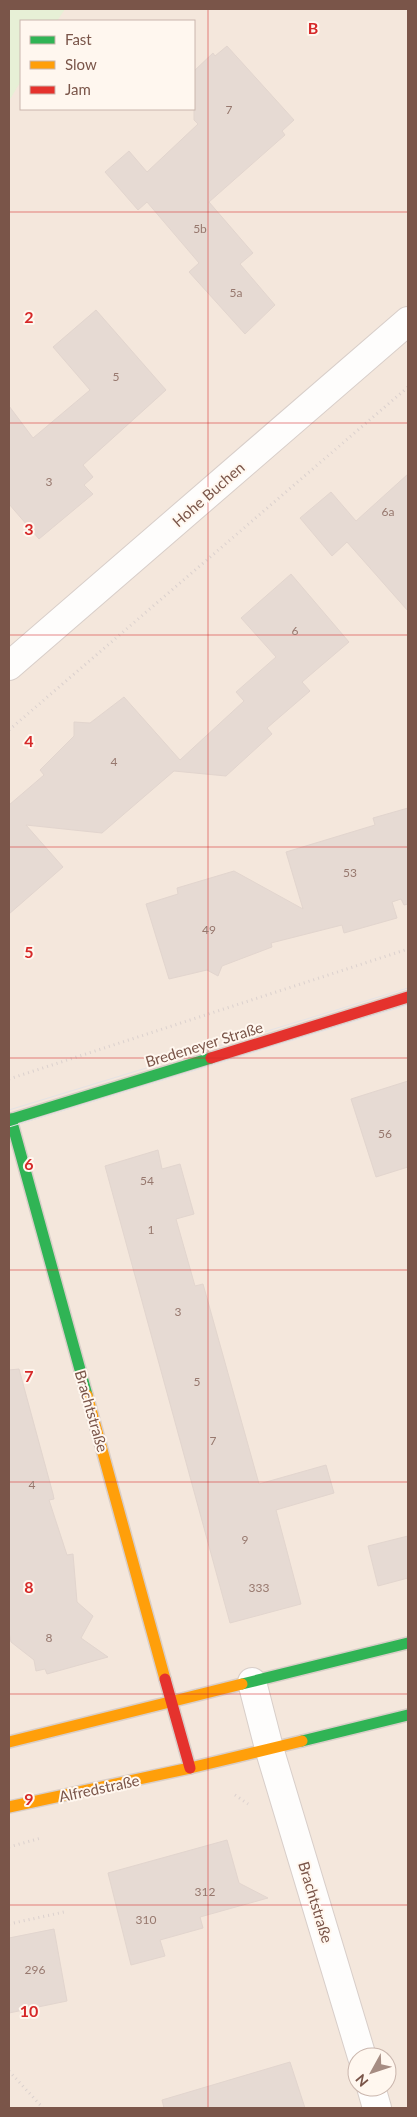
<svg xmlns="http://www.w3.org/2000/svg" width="417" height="2117" font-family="Lato,sans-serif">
	<rect width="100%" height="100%" fill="#f9f3ec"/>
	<!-- residential -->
	<path fill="#f4e7dc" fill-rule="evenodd" d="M 61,9 L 408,9 L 408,2108 L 9,2108 L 9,97 L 21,76 L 21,109 L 194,109 L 194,21 L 54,21 ZM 357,2057 L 387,2057 L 387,2087 L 357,2087 Z"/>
	<!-- green -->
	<path fill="#e7f0d6" d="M 9,9 L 65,9 L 57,21 L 21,21 L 21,81 L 9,101 Z"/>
	<!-- building -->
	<g fill="#e6dad3" stroke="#e2d5ce">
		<path d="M 227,46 L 294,120 L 282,131 L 285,135 L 209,202 L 253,253 L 240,264 L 275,305 L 245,334 L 189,272 L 199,263 L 147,202 L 138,210 L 105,172 L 129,151 L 147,172 L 198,124 L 194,120 L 194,71 L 213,53 L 215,56 Z"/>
		<path d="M 96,310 L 166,390 L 83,465 L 93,477 L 84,485 L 93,494 L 39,539 L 9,504 L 9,406 L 33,438 L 90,390 L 53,347 Z"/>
		<path d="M 408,474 L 408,611 L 347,542 L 332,556 L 300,518 L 331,492 L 356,521 Z"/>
		<path d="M 291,574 L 349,642 L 302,682 L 310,691 L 267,728 L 272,734 L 226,776 L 174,771 L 102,833 L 26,825 L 63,867 L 9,914 L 9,805 L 44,775 L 40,770 L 74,736 L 74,722 L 90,723 L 124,697 L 180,760 L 244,701 L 236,692 L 276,657 L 241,618 Z"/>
		<path d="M 408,808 L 408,904 L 404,905 L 401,899 L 392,902 L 397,918 L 344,933 L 342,925 L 271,943 L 272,947 L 222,966 L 218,976 L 207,970 L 169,979 L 146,904 L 178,894 L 177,888 L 234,871 L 303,909 L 286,852 L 375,825 L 373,818 Z"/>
		<path d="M 408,1081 L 408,1167 L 376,1177 L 351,1099 Z"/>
		<path d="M 158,1150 L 162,1169 L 180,1164 L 194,1214 L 176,1219 L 195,1286 L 203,1284 L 259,1484 L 326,1465 L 334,1493 L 276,1510 L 301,1604 L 230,1623 L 105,1166 Z"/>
		<path d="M 19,1369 L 53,1494 L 54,1499 L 49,1500 L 67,1555 L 73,1554 L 77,1602 L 93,1616 L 81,1638 L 108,1657 L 47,1674 L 45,1669 L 36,1671 L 34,1660 L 11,1642 L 9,1632 L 9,1370 Z"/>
		<path d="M 408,1536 L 408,1578 L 378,1586 L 368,1546 Z"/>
		<path d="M 227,1840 L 239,1883 L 268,1898 L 200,1917 L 203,1928 L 160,1940 L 165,1956 L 131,1965 L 108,1873 Z"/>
		<path d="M 54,1929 L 67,2001 L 9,2013 L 9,1938 Z"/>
		<path d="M 290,2062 L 305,2108 L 164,2108 L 162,2100 Z"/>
	</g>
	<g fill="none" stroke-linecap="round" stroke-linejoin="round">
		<defs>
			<g id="street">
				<path d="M 9,666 L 408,321"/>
				<path d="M 252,1682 L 269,1748 L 362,2057"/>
				<path d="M 371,2087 L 377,2108"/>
			</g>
			<g id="fast">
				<path d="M 11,1119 L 87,1395"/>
				<path d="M 9,1120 L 211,1058"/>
				<path d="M 242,1684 L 408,1643"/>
				<path d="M 302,1741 L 408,1715"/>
			</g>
			<g id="slow">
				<path d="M 87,1395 L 165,1679"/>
				<path d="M 9,1742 L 242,1684"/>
				<path d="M 9,1807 L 190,1768 L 302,1741"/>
			</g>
			<g id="jam">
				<path d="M 211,1058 L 408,997"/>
				<path d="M 165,1679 L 190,1768"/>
			</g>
		</defs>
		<!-- street casing -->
		<use href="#street" stroke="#d8cec9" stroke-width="30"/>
		<!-- fast casing -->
		<use href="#fast" stroke="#d9cec8" stroke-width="14"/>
		<!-- slow casing -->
		<use href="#slow" stroke="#d9cec8" stroke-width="14"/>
		<!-- jam casing -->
		<use href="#jam" stroke="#d9cec8" stroke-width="14"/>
		<!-- path -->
		<g stroke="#dbd1ce" stroke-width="3" stroke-dasharray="1 4" stroke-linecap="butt">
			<path d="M 9,730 L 408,387"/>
			<path d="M 9,1079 L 408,949"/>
			<path d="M 235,1795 L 248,1804"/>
			<path d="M 9,1847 L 41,1838"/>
			<path d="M 9,1924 L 64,1912"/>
			<path d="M 9,2071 L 43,2108"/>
		</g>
		<!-- street -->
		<use href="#street" stroke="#fefdfc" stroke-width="28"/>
		<!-- fast -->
		<use href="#fast" stroke="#30b455" stroke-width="11"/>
		<!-- slow -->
		<use href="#slow" stroke="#ff9f0a" stroke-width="11"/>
		<!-- jam -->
		<use href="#jam" stroke="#e5322d" stroke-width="11"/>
		<!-- tram -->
		<g stroke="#e5e3e5" stroke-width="1">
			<path d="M 9,1110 L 408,988"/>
			<path d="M 9,1127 L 408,1005"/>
		</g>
	</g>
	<!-- grid -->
	<path fill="none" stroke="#d62828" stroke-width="1" stroke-opacity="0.55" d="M 208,9 L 208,2108M 9,212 L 408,212M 9,423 L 408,423M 9,635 L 408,635M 9,847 L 408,847M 9,1058 L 408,1058M 9,1270 L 408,1270M 9,1482 L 408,1482M 9,1694 L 408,1694M 9,1905 L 408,1905"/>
	<g text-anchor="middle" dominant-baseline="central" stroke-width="4" stroke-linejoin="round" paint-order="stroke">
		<!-- number labels -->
		<g font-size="12" fill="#97786e">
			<text x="229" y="109">7</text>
			<text x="200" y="228">5b</text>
			<text x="236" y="292">5a</text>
			<text x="116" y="376">5</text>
			<text x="49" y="481">3</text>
			<text x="388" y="511">6a</text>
			<text x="295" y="630">6</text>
			<text x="114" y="761">4</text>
			<text x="350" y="872">53</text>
			<text x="209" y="929">49</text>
			<text x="385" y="1133">56</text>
			<text x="147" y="1180">54</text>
			<text x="151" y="1229">1</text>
			<text x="178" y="1311">3</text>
			<text x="197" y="1381">5</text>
			<text x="213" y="1440">7</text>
			<text x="32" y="1484">4</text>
			<text x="245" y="1539">9</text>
			<text x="259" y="1587">333</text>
			<text x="49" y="1637">8</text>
			<text x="205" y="1891">312</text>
			<text x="146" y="1919">310</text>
			<text x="35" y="1969">296</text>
		</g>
		<!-- street labels -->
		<g font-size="15" fill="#7a5549" stroke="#fff7ef">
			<text transform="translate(208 494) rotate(-41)">Hohe Buchen</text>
			<text transform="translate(204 1044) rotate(-17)">Bredeneyer Straße</text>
			<text transform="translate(92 1411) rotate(74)">Brachtstraße</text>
			<text transform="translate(99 1788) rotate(-12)">Alfredstraße</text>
			<text transform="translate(316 1902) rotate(73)">Brachtstraße</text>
		</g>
	</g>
	<g font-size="16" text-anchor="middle" font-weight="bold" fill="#d62828" stroke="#fff7ef" stroke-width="4" stroke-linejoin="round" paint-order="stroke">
		<text x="313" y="34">B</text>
		<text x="29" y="323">2</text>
		<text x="29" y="535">3</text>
		<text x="29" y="747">4</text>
		<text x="29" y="958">5</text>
		<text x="29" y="1170">6</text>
		<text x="29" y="1382">7</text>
		<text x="29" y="1593">8</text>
		<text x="29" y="1805">9</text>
		<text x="29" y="2017">10</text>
	</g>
	<!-- border -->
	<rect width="417" height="2117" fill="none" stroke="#7a5549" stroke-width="20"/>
	<!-- legend -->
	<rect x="20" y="20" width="175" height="90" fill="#fff7ef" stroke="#cab6ad"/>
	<rect x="30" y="36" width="25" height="8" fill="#30b455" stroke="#cab6ad"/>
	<text x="65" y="45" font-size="15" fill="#7a5549">Fast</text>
	<rect x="30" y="61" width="25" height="8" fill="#ff9f0a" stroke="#cab6ad"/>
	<text x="65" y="70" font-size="15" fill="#7a5549">Slow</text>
	<rect x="30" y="86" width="25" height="8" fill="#e5322d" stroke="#cab6ad"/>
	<text x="65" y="95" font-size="15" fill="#7a5549">Jam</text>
	<!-- north arrow -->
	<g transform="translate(372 2072) rotate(230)"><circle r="24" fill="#fff7ef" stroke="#cab6ad"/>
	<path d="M0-4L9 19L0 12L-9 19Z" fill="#a68c82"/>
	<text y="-8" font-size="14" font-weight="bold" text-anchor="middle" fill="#7a5549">N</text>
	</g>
</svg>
